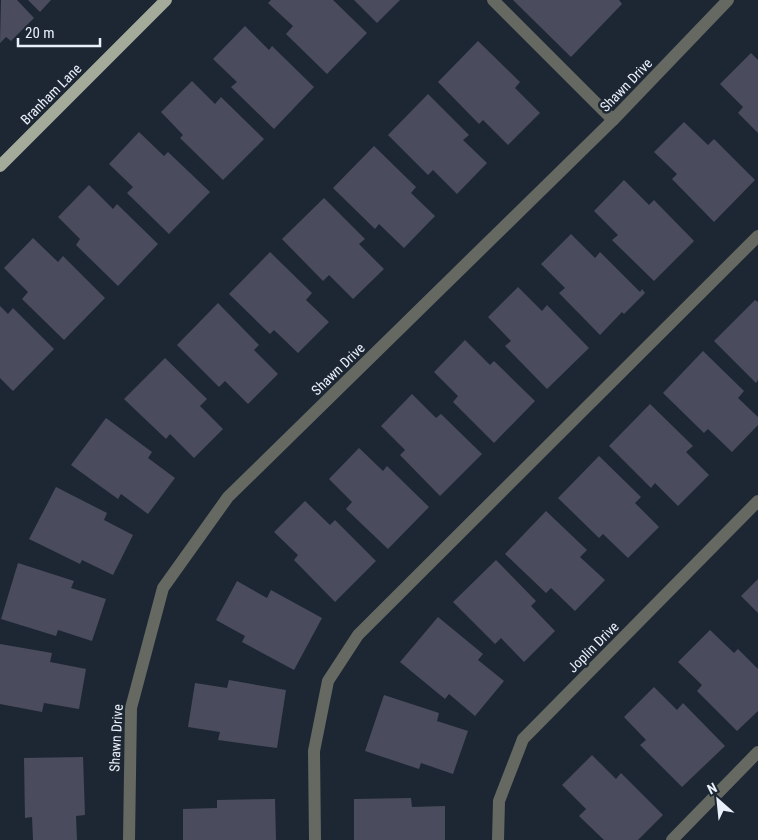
<svg xmlns="http://www.w3.org/2000/svg" width="758" height="840" font-family="'Roboto Condensed',sans-serif">
	<rect width="100%" height="100%" fill="#1d2734"/>
	<!-- building -->
	<g fill="#4a4b5c">
		<path d="M 1,0 L 17,0 L 34,18 L 11,41 L 6,37 L 0,43 Z"/>
		<path d="M 28,0 L 51,0 L 40,12 Z"/>
		<path d="M 271,0 L 333,0 L 367,33 L 327,74 L 286,34 L 293,26 L 268,3 Z"/>
		<path d="M 354,0 L 400,0 L 377,23 Z"/>
		<path d="M 513,0 L 619,0 L 622,4 L 571,57 Z"/>
		<path d="M 245,26 L 269,50 L 272,46 L 314,87 L 274,129 L 231,87 L 237,82 L 213,59 Z"/>
		<path d="M 478,41 L 520,82 L 515,88 L 540,113 L 508,145 L 483,120 L 479,124 L 438,82 Z"/>
		<path d="M 751,53 L 758,60 L 758,133 L 738,113 L 743,107 L 720,84 Z"/>
		<path d="M 192,81 L 215,104 L 221,97 L 264,139 L 223,180 L 180,138 L 183,135 L 161,112 Z"/>
		<path d="M 428,94 L 469,135 L 463,140 L 487,163 L 457,194 L 433,170 L 428,175 L 388,135 Z"/>
		<path d="M 684,122 L 708,145 L 714,139 L 755,180 L 714,222 L 672,179 L 677,174 L 654,152 Z"/>
		<path d="M 139,132 L 164,156 L 168,152 L 210,192 L 169,234 L 127,193 L 133,187 L 109,164 Z"/>
		<path d="M 374,146 L 416,187 L 411,193 L 435,216 L 404,248 L 379,224 L 375,229 L 333,188 Z"/>
		<path d="M 624,180 L 649,205 L 654,200 L 694,241 L 654,281 L 612,240 L 618,235 L 594,211 Z"/>
		<path d="M 89,185 L 113,209 L 117,204 L 158,244 L 118,286 L 76,245 L 80,239 L 58,217 Z"/>
		<path d="M 324,198 L 365,239 L 359,244 L 384,269 L 353,299 L 329,275 L 323,281 L 282,239 Z"/>
		<path d="M 571,234 L 595,258 L 600,252 L 640,292 L 642,289 L 645,293 L 624,314 L 622,312 L 600,335 L 559,293 L 565,288 L 541,264 Z"/>
		<path d="M 33,238 L 58,262 L 63,256 L 105,298 L 64,340 L 22,299 L 28,292 L 4,268 Z"/>
		<path d="M 270,252 L 312,293 L 306,300 L 329,322 L 298,353 L 274,330 L 270,334 L 229,294 Z"/>
		<path d="M 518,287 L 542,311 L 547,305 L 589,348 L 547,389 L 505,346 L 511,341 L 488,317 Z"/>
		<path d="M 755,300 L 758,302 L 758,380 L 756,383 L 714,341 Z"/>
		<path d="M 218,303 L 259,345 L 254,350 L 278,374 L 248,404 L 225,381 L 219,387 L 177,345 Z"/>
		<path d="M 0,306 L 8,314 L 13,308 L 54,349 L 13,391 L 0,378 Z"/>
		<path d="M 465,340 L 490,365 L 494,361 L 535,401 L 494,443 L 453,402 L 458,396 L 434,372 Z"/>
		<path d="M 703,351 L 744,391 L 738,398 L 758,417 L 758,425 L 732,452 L 708,429 L 704,433 L 663,393 Z"/>
		<path d="M 165,358 L 207,399 L 200,406 L 223,429 L 194,458 L 170,434 L 166,439 L 124,399 Z"/>
		<path d="M 412,394 L 436,418 L 441,414 L 482,454 L 440,496 L 400,455 L 405,450 L 381,426 Z"/>
		<path d="M 650,404 L 693,446 L 686,452 L 709,475 L 678,506 L 655,483 L 651,488 L 609,446 Z"/>
		<path d="M 106,418 L 152,452 L 148,458 L 175,478 L 148,514 L 121,494 L 118,499 L 71,465 Z"/>
		<path d="M 359,448 L 383,471 L 387,466 L 429,507 L 388,549 L 346,509 L 352,502 L 329,479 Z"/>
		<path d="M 599,456 L 641,497 L 635,503 L 659,527 L 628,558 L 603,534 L 599,538 L 558,498 Z"/>
		<path d="M 56,487 L 107,513 L 104,520 L 133,535 L 113,575 L 82,560 L 80,564 L 29,539 Z"/>
		<path d="M 305,501 L 330,525 L 335,520 L 376,561 L 335,602 L 294,560 L 298,555 L 274,532 Z"/>
		<path d="M 546,511 L 587,550 L 580,557 L 605,580 L 575,611 L 551,588 L 546,593 L 505,554 Z"/>
		<path d="M 496,560 L 536,601 L 531,606 L 555,631 L 524,662 L 501,638 L 495,644 L 453,602 Z"/>
		<path d="M 18,563 L 74,581 L 71,588 L 106,599 L 92,641 L 58,630 L 56,636 L 1,619 Z"/>
		<path d="M 758,579 L 758,613 L 741,596 Z"/>
		<path d="M 237,581 L 267,598 L 271,590 L 322,618 L 294,670 L 242,642 L 245,636 L 216,620 Z"/>
		<path d="M 438,617 L 483,654 L 478,660 L 504,681 L 475,716 L 449,694 L 445,699 L 400,662 Z"/>
		<path d="M 710,630 L 734,653 L 738,649 L 758,669 L 758,711 L 737,731 L 697,691 L 702,685 L 678,662 Z"/>
		<path d="M 0,644 L 52,653 L 50,662 L 86,669 L 79,709 L 44,703 L 42,712 L 0,704 Z"/>
		<path d="M 229,680 L 286,690 L 277,748 L 218,740 L 220,732 L 188,727 L 195,683 L 227,688 Z"/>
		<path d="M 654,687 L 677,710 L 683,703 L 725,746 L 682,787 L 640,745 L 646,740 L 624,717 Z"/>
		<path d="M 384,695 L 439,713 L 437,721 L 468,731 L 453,774 L 421,763 L 419,769 L 365,751 Z"/>
		<path d="M 592,755 L 616,779 L 621,773 L 663,815 L 638,840 L 604,840 L 579,816 L 586,809 L 562,785 Z"/>
		<path d="M 83,757 L 85,815 L 76,816 L 77,840 L 33,840 L 32,817 L 25,818 L 24,758 Z"/>
		<path d="M 411,798 L 412,807 L 445,806 L 445,840 L 354,840 L 354,799 Z"/>
		<path d="M 275,799 L 276,840 L 183,840 L 183,809 L 217,808 L 217,800 Z"/>
	</g>
	<g fill="none" stroke-linecap="round" stroke-linejoin="round">
		<!-- minor -->
		<g stroke="#656961" stroke-width="12">
			<path d="M 493,0 L 613,120"/>
			<path d="M 129,840 L 131,708 L 163,588 L 228,497 L 613,120 L 728,0"/>
			<path d="M 315,840 L 314,751 L 328,681 L 358,635 L 758,236"/>
			<path d="M 498,840 L 499,801 L 523,739 L 758,501"/>
			<path d="M 672,840 L 758,752"/>
		</g>
		<!-- major -->
		<path stroke="#a4ab9b" stroke-width="12" d="M 0,166 L 166,0"/>
	</g>
	<g text-anchor="middle" dominant-baseline="central" stroke-width="5" stroke-linejoin="round" paint-order="stroke">
		<!-- street labels -->
		<g font-size="14" fill="#eaf0fa" stroke="#1d2734">
			<text transform="translate(626 85) rotate(-46)">Shawn Drive</text>
			<text transform="translate(51 94) rotate(-45)">Branham Lane</text>
			<text transform="translate(338 369) rotate(-44)">Shawn Drive</text>
			<text transform="translate(593 647) rotate(-45)">Joplin Drive</text>
			<text transform="translate(116 738) rotate(-87)">Shawn Drive</text>
		</g>
	</g>
	<!-- north arrow -->
	<g transform="translate(718 800) rotate(333)" stroke="#1d2734" stroke-width="4" paint-order="stroke">
	<path d="M0-4L9 19L0 12L-9 19Z" fill="#eaf0fa"/>
	<text y="-8" font-size="14" font-weight="bold" text-anchor="middle" fill="#eaf0fa">N</text>
	</g>
	<!-- scale -->
	<path d="M18 38v8h82v-8" fill="none" stroke="#eaf0fa" stroke-width="2.5"/>
	<text x="25" y="38" font-size="15" fill="#eaf0fa" stroke="#1d2734" stroke-width="4" paint-order="stroke">20 m</text>
</svg>
